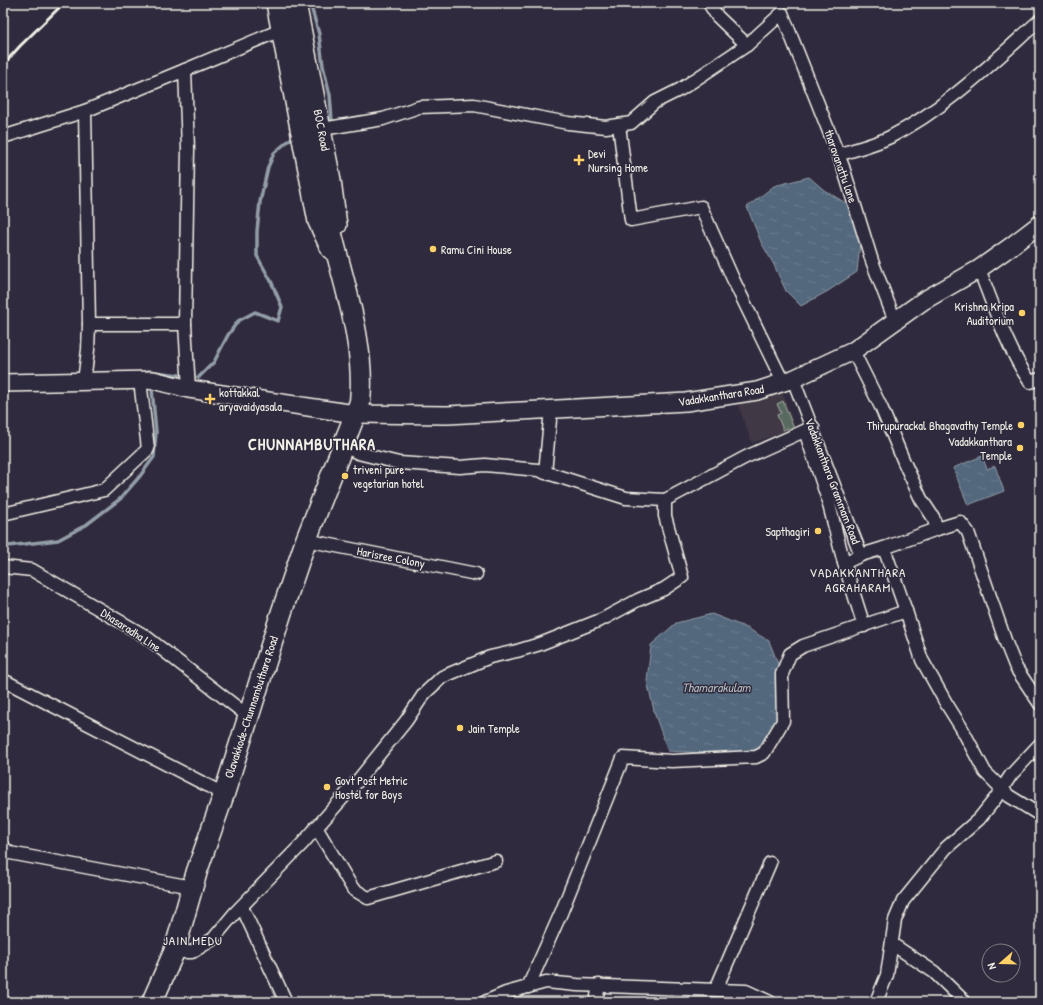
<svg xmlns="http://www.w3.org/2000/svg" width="1043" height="1005" font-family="'Patrick Hand',sans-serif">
	<defs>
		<pattern id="water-ripples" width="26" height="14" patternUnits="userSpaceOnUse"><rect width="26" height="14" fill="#52677d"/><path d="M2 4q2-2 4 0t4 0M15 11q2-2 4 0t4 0" fill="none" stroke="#6c7d8f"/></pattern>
	</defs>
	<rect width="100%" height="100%" fill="#2f2a3d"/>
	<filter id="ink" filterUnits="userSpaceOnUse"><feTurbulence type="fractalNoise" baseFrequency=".025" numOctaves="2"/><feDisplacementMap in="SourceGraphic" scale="8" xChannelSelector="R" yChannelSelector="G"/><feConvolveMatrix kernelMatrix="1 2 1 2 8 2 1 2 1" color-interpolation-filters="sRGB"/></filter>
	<g filter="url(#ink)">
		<!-- built -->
		<path fill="#413945" d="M 781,389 L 797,432 L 788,435 L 785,431 L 752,443 L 738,405 Z"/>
		<!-- green -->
		<path fill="#596960" stroke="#a6ada4" d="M 783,401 L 794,429 L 789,431 L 788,428 L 783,430 L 777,415 L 781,413 L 777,404 Z"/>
		<!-- water -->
		<g fill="url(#water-ripples)" stroke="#939ea8">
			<path d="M 809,177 L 824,190 L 849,205 L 860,243 L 857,272 L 828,291 L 801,306 L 786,291 L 773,263 L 761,242 L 747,207 L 774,186 Z"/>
			<path d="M 982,456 L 987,469 L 995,466 L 1004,491 L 968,505 L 953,468 Z"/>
			<path d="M 712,614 L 747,628 L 769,641 L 782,674 L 786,711 L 758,751 L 722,754 L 668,751 L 655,715 L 647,681 L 651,645 L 676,623 Z"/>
		</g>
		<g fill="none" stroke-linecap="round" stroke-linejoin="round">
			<!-- stream -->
			<g stroke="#939ea8" stroke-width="3.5">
				<path d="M 310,3 L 319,34 L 323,66 L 330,95 L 332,121 L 331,122"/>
				<path d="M 148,371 L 179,375"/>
				<path d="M 198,378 L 214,362 L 228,335 L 238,321 L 255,312 L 278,321 L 282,307 L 271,281 L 257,256 L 257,231 L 260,202 L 268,167 L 274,153 L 294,136"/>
				<path d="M 8,546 L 58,540 L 86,525 L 120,499 L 140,476 L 154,457 L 156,432 L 152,389"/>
			</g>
			<defs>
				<g id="street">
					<path d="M 709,3 L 717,16 L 747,45"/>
					<path d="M 185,70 L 281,30"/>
					<path d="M 619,125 L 631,220 L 701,207 L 733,279 L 783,382"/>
					<path d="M 322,129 L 383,119 L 419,107 L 474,105 L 568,123 L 606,127 L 631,123 L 655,102 L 681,89 L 747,45 L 782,13 L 843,167 L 872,261 L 895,321"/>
					<path d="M 6,136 L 85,111"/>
					<path d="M 838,155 C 855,149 874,145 890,137 C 947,108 993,62 1040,20"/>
					<path d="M 979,269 C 994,307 1007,348 1030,382 L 1040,379"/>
					<path d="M 89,324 L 185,324"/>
					<path d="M 853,351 L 881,407 L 904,462 L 921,499 L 933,517 L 937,529 L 960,522 L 968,532 L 1006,643 L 1016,668 L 1040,704"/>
					<path d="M 793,379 L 861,555"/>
					<path d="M 84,381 L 88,350 L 89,324 L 85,111 L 185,70 L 188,149 L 185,324 L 189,389"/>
					<path d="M 805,431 L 827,497 L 844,563 L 864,626"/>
					<path d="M 342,445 L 358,453 L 399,463 L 460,467 L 485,465 L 538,470 L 626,498 L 665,500"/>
					<path d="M 545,473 L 551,409"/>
					<path d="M 3,514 L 104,490 L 148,449 L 140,380"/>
					<path d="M 306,540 L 476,574"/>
					<path d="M 884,548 L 937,529"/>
					<path d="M 844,563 L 861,555 L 884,548 L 906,611 L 922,660 L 946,703 L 961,727 L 985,772 L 1009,796 L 1040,815"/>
					<path d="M 3,567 L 32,570 L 145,636 L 248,716"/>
					<path d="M 3,680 L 224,794"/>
					<path d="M 316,827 L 353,889 L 368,898 L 496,861"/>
					<path d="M 3,847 L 10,853 L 192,887"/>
					<path d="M 242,907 L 286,1002"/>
					<path d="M 892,944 L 934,972 L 965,1002"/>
					<path d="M 174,952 L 192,952 L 213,939 L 234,914 L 302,844 L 355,784 L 406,721 L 424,694 L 442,677 L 490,657 L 517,651 L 540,644 L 603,619 L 638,600 L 664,589 L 682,577 L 665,516 L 665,500 L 746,457 L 813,427"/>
					<path d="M 528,987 L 561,913 L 623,758 L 672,761 L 756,757 L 764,753 L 783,721 L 782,674 L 790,654 L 803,646 L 906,611"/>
					<path d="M 716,989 L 770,863"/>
					<path d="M 485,1002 L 506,993 L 546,982 L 577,985 L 746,991 L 770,1002"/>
					<path d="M 596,1002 L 599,985"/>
					<path d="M 876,1002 L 887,975 L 895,920 L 903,901 L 946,848 L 979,819 L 995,799 L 1011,775 L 1040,744"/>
				</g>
				<g id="secondary">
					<path d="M 275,3 L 317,222 L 330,250"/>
					<path d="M 297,3 L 332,180 L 338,225"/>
					<path d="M 3,383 L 153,380 L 189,389 L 355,414 L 448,415 L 686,402 L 757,391 L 793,379 L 853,351 L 923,301 L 979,269 L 1010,247 L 1040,224"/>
				</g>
				<path id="primary" d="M 152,1002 L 174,952 L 197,871 L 224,794 L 281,614 L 306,540 L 360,402 C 366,341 341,277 328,218 C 313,146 300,74 286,3"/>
			</defs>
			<!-- street casing -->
			<use href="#street" stroke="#f4f1e8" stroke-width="15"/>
			<!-- secondary casing -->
			<use href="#secondary" stroke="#f4f1e8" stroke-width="20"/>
			<!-- primary casing -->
			<use href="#primary" stroke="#f4f1e8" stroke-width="23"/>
			<!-- street -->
			<use href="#street" stroke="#2f2a3d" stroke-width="12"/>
			<!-- secondary -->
			<use href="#secondary" stroke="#2f2a3d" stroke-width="17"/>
			<!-- primary -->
			<use href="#primary" stroke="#2f2a3d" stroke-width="20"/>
			<!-- rail -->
			<path stroke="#f4f1e8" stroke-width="3" d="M 3,65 L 20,46 L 64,3"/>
		</g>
	</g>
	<!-- markers -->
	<g fill="#ffd166" stroke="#2f2a3d" stroke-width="1.5">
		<path d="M577 154h4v4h4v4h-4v4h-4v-4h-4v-4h4z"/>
		<circle cx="433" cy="249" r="4"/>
		<circle cx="1022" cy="313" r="4"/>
		<path d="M208 393h4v4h4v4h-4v4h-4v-4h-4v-4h4z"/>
		<circle cx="1021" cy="425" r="4"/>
		<circle cx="1020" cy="448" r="4"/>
		<circle cx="345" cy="476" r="4"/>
		<circle cx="818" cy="531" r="4"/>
		<circle cx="460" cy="728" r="4"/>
		<circle cx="327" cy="787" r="4"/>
	</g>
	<g text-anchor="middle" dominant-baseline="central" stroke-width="3" stroke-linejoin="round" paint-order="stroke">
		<!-- street labels -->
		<g font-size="12" fill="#f4f1e8" stroke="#2f2a3d">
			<text transform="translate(322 130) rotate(79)">BOC Road</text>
			<text transform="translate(841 166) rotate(71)">tharavanattu lane</text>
			<text transform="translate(721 395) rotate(-9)">Vadakkanthara Road</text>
			<text transform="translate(833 481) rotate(69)">Vadakkanthara Grammam Road</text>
			<text transform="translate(391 557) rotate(11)">Harisree Colony</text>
			<text transform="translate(131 630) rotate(33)">Dhasaradha Line</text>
			<text transform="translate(251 707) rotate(-72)">Olavakkode-Chunnambuthara Road</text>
		</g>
		<!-- poi labels -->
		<g font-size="12" fill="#f4f1e8" stroke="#2f2a3d" text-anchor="start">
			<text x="588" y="153">Devi<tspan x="588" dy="14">Nursing Home</tspan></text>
			<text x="441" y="249">Ramu Cini House</text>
			<text x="1014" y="306" text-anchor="end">Krishna Kripa<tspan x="1014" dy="14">Auditorium</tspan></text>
			<text x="219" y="392">kottakkal<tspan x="219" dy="14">aryavaidyasala</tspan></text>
			<text x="1013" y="425" text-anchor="end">Thirupurackal Bhagavathy Temple</text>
			<text x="1012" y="441" text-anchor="end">Vadakkanthara<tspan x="1012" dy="14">Temple</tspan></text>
			<text x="353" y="469">triveni pure<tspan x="353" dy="14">vegetarian hotel</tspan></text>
			<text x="810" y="531" text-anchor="end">Sapthagiri</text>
			<text x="468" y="728">Jain Temple</text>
			<text x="335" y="780">Govt Post Metric<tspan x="335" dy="14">Hostel for Boys</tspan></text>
		</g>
		<!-- neighbourhood labels -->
		<g font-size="13" letter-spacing="1" fill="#f4f1e8" stroke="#2f2a3d">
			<text x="858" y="572">VADAKKANTHARA<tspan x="858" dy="15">AGRAHARAM</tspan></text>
			<text x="193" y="940">JAIN MEDU</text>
		</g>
		<!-- water labels -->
		<g font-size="13" font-style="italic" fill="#b3babd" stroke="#2f2a3d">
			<text x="716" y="687">Thamarakulam</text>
		</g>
		<!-- district labels -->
		<g font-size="16" font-weight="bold" letter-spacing="1" fill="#f4f1e8" stroke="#2f2a3d">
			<text x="312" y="444">CHUNNAMBUTHARA</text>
		</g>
	</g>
	<!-- margin -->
	<rect width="1043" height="1005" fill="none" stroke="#2f2a3d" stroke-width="16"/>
	<rect x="8" y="8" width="1027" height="989" fill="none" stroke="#f4f1e8" stroke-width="1.5" filter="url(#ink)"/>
	<!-- north arrow -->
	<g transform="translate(1001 963) rotate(250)"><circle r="19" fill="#2f2a3d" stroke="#7e7a81"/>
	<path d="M0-3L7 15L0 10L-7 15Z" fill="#ffd166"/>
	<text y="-6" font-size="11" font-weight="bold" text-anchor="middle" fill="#f4f1e8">N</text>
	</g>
</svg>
